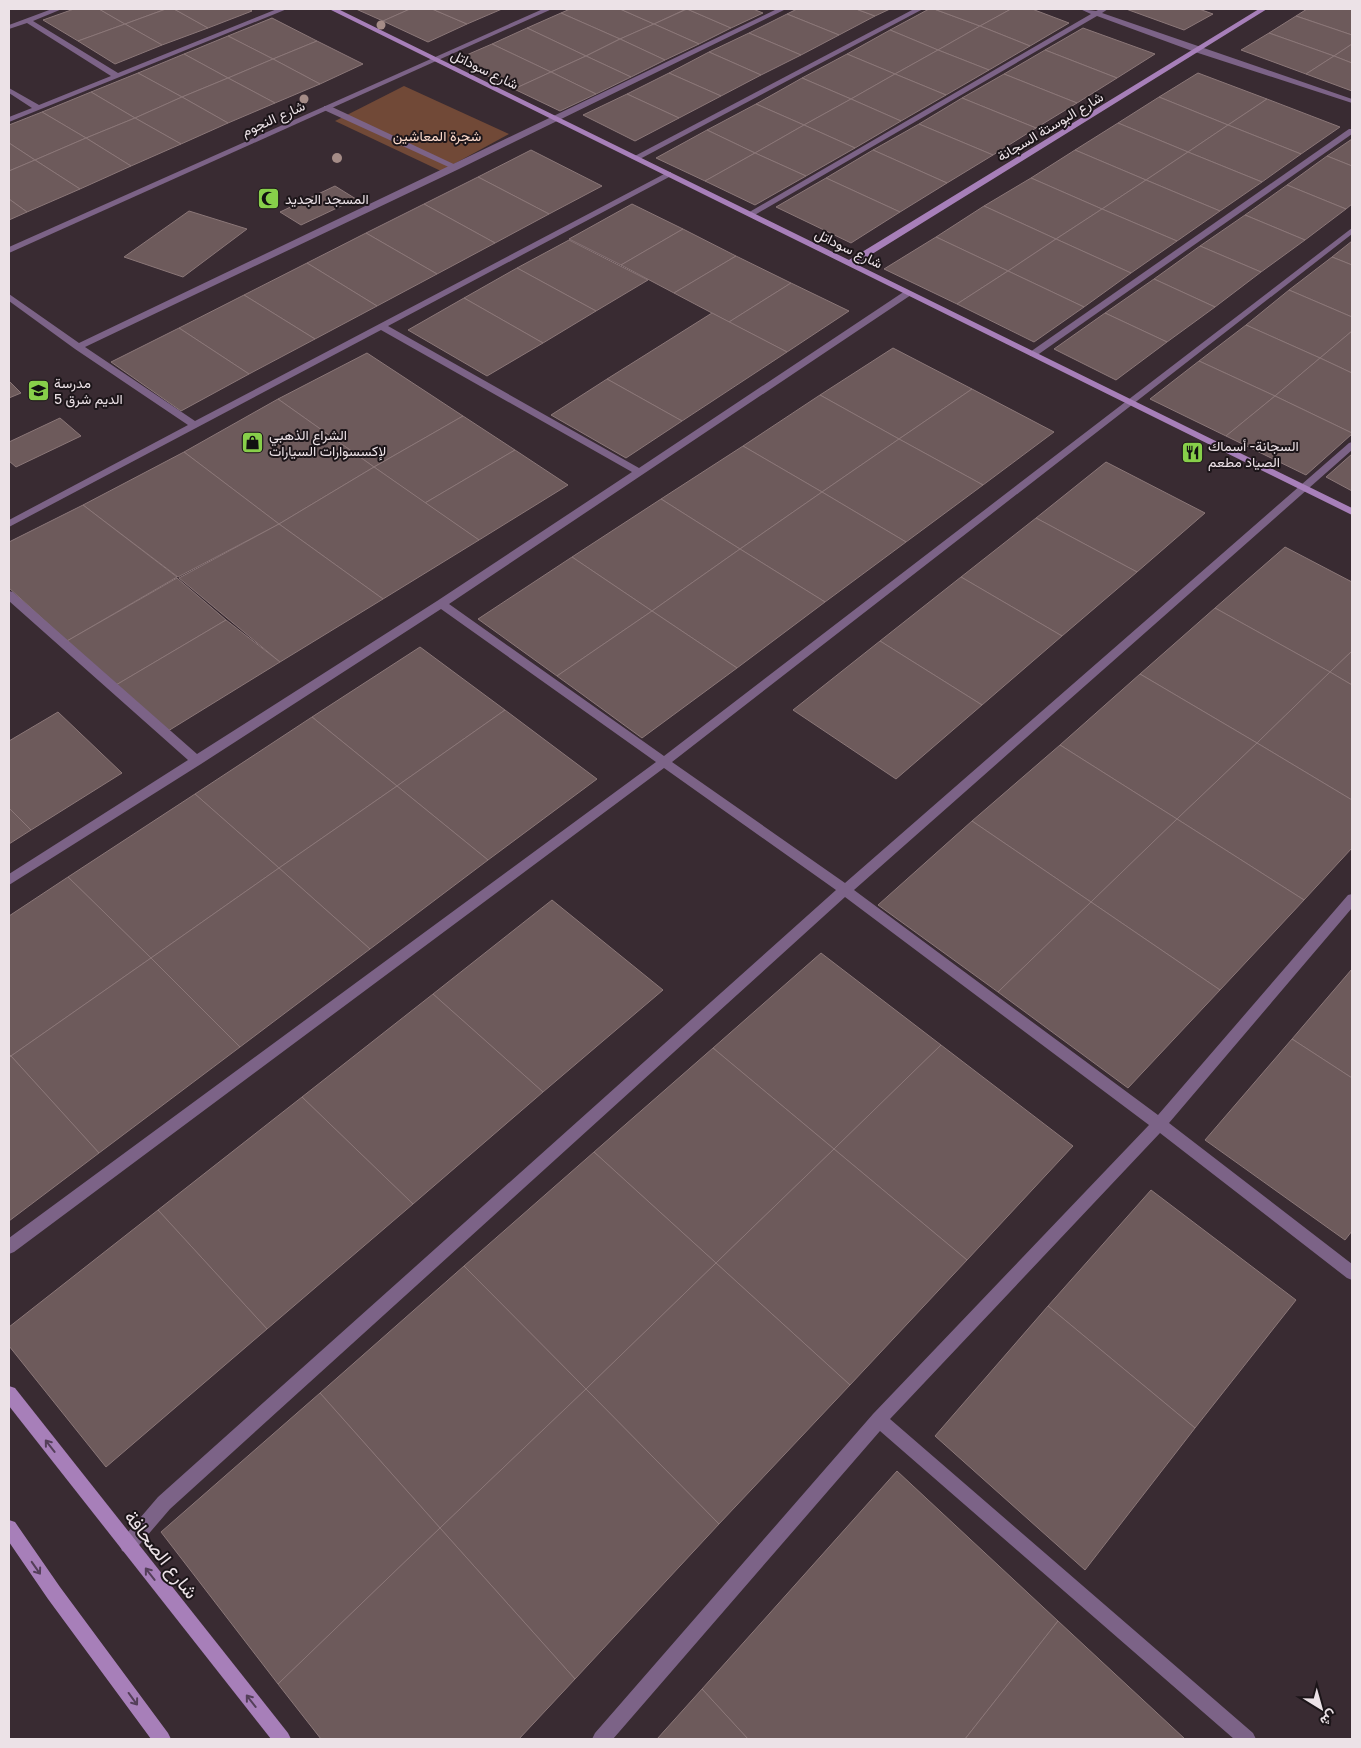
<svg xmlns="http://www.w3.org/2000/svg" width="1361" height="1748" font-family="'Golos Text',Vazirmatn,sans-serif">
	<rect width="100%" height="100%" fill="#392b32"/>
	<!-- green -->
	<path fill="#714937" d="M 404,86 L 509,134 L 441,171 L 335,121 Z"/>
	<!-- building -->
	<g fill="#6d5a5b" stroke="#8b7778">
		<path d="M 74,9 L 99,9 L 125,24 L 78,41 L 43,20 Z"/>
		<path d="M 99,9 L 166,9 L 125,24 Z"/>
		<path d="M 166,9 L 174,9 L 208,28 L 162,45 L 125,24 Z"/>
		<path d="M 174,9 L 249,9 L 252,11 L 208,28 Z"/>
		<path d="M 356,9 L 410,9 L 383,21 Z"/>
		<path d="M 410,9 L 432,9 L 467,24 L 428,42 L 383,21 Z"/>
		<path d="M 432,9 L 502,9 L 467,24 Z"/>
		<path d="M 570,9 L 620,9 L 654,24 L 620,39 L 561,13 Z"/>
		<path d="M 620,9 L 686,9 L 654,24 Z"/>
		<path d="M 687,9 L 731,28 L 699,44 L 654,24 Z"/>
		<path d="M 687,9 L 753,9 L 763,13 L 731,28 Z"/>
		<path d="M 797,9 L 856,9 L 875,16 L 839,35 L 787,14 Z"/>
		<path d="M 856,9 L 890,9 L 875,16 Z"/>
		<path d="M 929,9 L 934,9 L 980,26 L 938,50 L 890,30 Z"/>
		<path d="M 934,9 L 1011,9 L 980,26 Z"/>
		<path d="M 1011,9 L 1032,9 L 1069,23 L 1030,46 L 980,26 Z"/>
		<path d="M 1126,9 L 1199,9 L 1213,14 L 1184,30 Z"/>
		<path d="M 1307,9 L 1352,9 L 1352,35 L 1296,16 Z"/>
		<path d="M 561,13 L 620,39 L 586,56 L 527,28 Z"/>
		<path d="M 787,14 L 839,35 L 801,55 L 749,33 Z"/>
		<path d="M 1296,16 L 1352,35 L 1352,44 L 1334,56 L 1269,33 Z"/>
		<path d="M 272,18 L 317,41 L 273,59 L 228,36 Z"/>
		<path d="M 125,24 L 162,45 L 115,64 L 78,41 Z"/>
		<path d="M 654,24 L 699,44 L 665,60 L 620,39 Z"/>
		<path d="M 980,26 L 1030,46 L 989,70 L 938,50 Z"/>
		<path d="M 527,28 L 586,56 L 551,72 L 492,44 Z"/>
		<path d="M 1083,28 L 1155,54 L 1117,78 L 1045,50 Z"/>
		<path d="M 890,30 L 938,50 L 895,74 L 847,54 Z"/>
		<path d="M 749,33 L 801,55 L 761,75 L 709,52 Z"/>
		<path d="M 1269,33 L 1334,56 L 1306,74 L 1241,50 Z"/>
		<path d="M 228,36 L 273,59 L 228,78 L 184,54 Z"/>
		<path d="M 620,39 L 665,60 L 631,77 L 586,56 Z"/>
		<path d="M 317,41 L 363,64 L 320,84 L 273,59 Z"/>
		<path d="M 492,44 L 551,72 L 514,89 L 455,60 Z"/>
		<path d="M 1352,44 L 1352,63 L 1334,56 Z"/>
		<path d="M 938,50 L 989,70 L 946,95 L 895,74 Z"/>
		<path d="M 1045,50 L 1117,78 L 1077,103 L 1004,74 Z"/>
		<path d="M 709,52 L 761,75 L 721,96 L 669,73 Z"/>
		<path d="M 184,54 L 228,78 L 182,97 L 138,73 Z"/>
		<path d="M 847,54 L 895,74 L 851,99 L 802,78 Z"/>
		<path d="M 586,56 L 631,77 L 596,94 L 551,72 Z"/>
		<path d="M 1334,56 L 1352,63 L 1352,91 L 1306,74 Z"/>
		<path d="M 273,59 L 320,84 L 275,103 L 228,78 Z"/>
		<path d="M 551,72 L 596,94 L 560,111 L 514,89 Z"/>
		<path d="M 138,73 L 182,97 L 135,118 L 91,92 Z"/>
		<path d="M 669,73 L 721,96 L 679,118 L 627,94 Z"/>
		<path d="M 1198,73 L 1267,99 L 1228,125 L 1159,97 Z"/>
		<path d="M 895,74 L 946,95 L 901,121 L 851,99 Z"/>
		<path d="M 1004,74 L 1077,103 L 1036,128 L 962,98 Z"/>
		<path d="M 228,78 L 275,103 L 228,123 L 182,97 Z"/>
		<path d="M 802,78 L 851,99 L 804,125 L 756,104 Z"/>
		<path d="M 91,92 L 135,118 L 86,138 L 42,112 Z"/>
		<path d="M 627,94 L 679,118 L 635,141 L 583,115 Z"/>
		<path d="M 182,97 L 228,123 L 181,144 L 135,118 Z"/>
		<path d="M 1159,97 L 1228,125 L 1188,152 L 1118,123 Z"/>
		<path d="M 962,98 L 1036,128 L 993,155 L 919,124 Z"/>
		<path d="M 851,99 L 901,121 L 855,148 L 804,125 Z"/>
		<path d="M 1267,99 L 1340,127 L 1301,154 L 1228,125 Z"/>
		<path d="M 756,104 L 804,125 L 755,153 L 707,130 Z"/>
		<path d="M 42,112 L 86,138 L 35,160 L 9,143 L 9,125 Z"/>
		<path d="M 135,118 L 181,144 L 131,166 L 86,138 Z"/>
		<path d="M 1118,123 L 1188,152 L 1146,180 L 1075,150 Z"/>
		<path d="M 919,124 L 993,155 L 947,183 L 873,150 Z"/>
		<path d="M 804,125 L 855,148 L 806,176 L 755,153 Z"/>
		<path d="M 1228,125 L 1301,154 L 1262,182 L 1188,152 Z"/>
		<path d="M 707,130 L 755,153 L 705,181 L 656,158 Z"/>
		<path d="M 86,138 L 131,166 L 80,189 L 35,160 Z"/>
		<path d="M 1352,139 L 1352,166 L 1327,156 Z"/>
		<path d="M 9,143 L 35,160 L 9,171 Z"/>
		<path d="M 531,150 L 602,186 L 549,214 L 478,177 Z"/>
		<path d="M 873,150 L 947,183 L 900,212 L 826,178 Z"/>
		<path d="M 1075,150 L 1146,180 L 1102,209 L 1031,178 Z"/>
		<path d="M 1188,152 L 1262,182 L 1220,211 L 1146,180 Z"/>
		<path d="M 755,153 L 806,176 L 755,205 L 705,181 Z"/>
		<path d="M 1327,156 L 1352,166 L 1352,204 L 1346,209 L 1287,185 Z"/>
		<path d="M 35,160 L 80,189 L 27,212 L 9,199 L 9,171 Z"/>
		<path d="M 478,177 L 549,214 L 495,243 L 424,204 Z"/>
		<path d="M 826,178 L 900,212 L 851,243 L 776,207 Z"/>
		<path d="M 1031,178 L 1102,209 L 1056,239 L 984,206 Z"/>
		<path d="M 1146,180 L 1220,211 L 1177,241 L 1102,209 Z"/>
		<path d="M 1287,185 L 1346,209 L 1305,240 L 1245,215 Z"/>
		<path d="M 335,186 L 356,199 L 301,225 L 280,212 Z"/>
		<path d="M 9,199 L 27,212 L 9,220 Z"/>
		<path d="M 424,204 L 495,243 L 437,274 L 366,233 Z"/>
		<path d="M 632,204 L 683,229 L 621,265 L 569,239 Z"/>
		<path d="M 984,206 L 1056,239 L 1008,271 L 936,237 Z"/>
		<path d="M 1102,209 L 1177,241 L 1131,273 L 1056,239 Z"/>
		<path d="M 189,211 L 247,229 L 183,277 L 124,257 Z"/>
		<path d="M 1245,215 L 1305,240 L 1261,272 L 1200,246 Z"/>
		<path d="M 683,229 L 736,256 L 674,293 L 621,265 Z"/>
		<path d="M 366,233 L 437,274 L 377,306 L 307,263 Z"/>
		<path d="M 936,237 L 1008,271 L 957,304 L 884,269 Z"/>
		<path d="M 1056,239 L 1131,273 L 1084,307 L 1008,271 Z"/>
		<path d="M 569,240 L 648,280 L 596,311 L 517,268 Z"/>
		<path d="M 1352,241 L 1352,265 L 1332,257 Z"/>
		<path d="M 1200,246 L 1261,272 L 1215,307 L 1154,279 Z"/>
		<path d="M 736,256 L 791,283 L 729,322 L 674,293 Z"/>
		<path d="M 1332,257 L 1352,265 L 1352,317 L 1289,290 Z"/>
		<path d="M 307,263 L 377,306 L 315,339 L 244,295 Z"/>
		<path d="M 517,268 L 596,311 L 543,343 L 464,298 Z"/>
		<path d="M 1008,271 L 1084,307 L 1034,342 L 957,304 Z"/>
		<path d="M 1154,279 L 1215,307 L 1167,342 L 1105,313 Z"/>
		<path d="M 791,283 L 849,311 L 787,352 L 729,322 Z"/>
		<path d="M 1289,290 L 1352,317 L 1352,331 L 1320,358 L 1246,325 Z"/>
		<path d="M 244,295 L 315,339 L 249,374 L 179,328 Z"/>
		<path d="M 464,298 L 543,343 L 487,376 L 408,330 Z"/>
		<path d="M 712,313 L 787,352 L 682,421 L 607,379 Z"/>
		<path d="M 1105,313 L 1167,342 L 1116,380 L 1054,349 Z"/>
		<path d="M 1246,325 L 1320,358 L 1275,396 L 1199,361 Z"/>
		<path d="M 179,328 L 249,374 L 181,411 L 111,362 Z"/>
		<path d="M 1352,331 L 1352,373 L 1320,358 Z"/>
		<path d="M 893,348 L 972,389 L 899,439 L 820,395 Z"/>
		<path d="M 367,353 L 463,416 L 374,467 L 278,399 Z"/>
		<path d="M 1320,358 L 1352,373 L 1352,433 L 1275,396 Z"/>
		<path d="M 1199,361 L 1275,396 L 1226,436 L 1150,399 Z"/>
		<path d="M 607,379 L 682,421 L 626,458 L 551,415 Z"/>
		<path d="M 9,381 L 21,393 L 9,398 Z"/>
		<path d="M 972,389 L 1054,432 L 983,485 L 899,439 Z"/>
		<path d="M 820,395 L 899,439 L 822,492 L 743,446 Z"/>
		<path d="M 1275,396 L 1352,433 L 1352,434 L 1306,475 L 1226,436 Z"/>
		<path d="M 278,399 L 374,467 L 279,524 L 184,452 Z"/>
		<path d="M 463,416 L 515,450 L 425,503 L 374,467 Z"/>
		<path d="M 60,418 L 81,436 L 16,467 L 9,461 L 9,442 Z"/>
		<path d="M 899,439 L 983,485 L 906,542 L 822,492 Z"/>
		<path d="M 743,446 L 822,492 L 740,549 L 661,499 Z"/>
		<path d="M 515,450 L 568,485 L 479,540 L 425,503 Z"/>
		<path d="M 184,452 L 279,524 L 178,577 L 83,505 Z"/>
		<path d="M 1352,454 L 1352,491 L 1326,477 Z"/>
		<path d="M 1106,462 L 1205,513 L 1137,572 L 1036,518 Z"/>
		<path d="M 374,467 L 479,540 L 383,599 L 279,524 Z"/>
		<path d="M 822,492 L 906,542 L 825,602 L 740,549 Z"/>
		<path d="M 661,499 L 740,549 L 652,611 L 572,557 Z"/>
		<path d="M 83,505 L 177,577 L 67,641 L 9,588 L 9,542 Z"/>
		<path d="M 1036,518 L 1137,572 L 1062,636 L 961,577 Z"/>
		<path d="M 279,524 L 383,599 L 280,662 L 179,578 Z"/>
		<path d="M 1285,547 L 1352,582 L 1352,651 L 1330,672 L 1215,608 Z"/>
		<path d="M 740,549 L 825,602 L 737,668 L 652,611 Z"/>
		<path d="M 572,557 L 652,611 L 557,676 L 478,619 Z"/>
		<path d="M 961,577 L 1062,636 L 982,705 L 880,641 Z"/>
		<path d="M 177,578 L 226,620 L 116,685 L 67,641 Z"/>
		<path d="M 1215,608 L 1330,672 L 1257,743 L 1140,674 Z"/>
		<path d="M 652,611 L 737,668 L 642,738 L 557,676 Z"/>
		<path d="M 226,620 L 280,662 L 168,731 L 116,685 Z"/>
		<path d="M 880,641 L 982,705 L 896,779 L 793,710 Z"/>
		<path d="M 420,647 L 505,710 L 397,786 L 312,717 Z"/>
		<path d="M 1352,651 L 1352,685 L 1330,672 Z"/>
		<path d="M 1330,672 L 1352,685 L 1352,800 L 1257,743 Z"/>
		<path d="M 1140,674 L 1257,743 L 1177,819 L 1060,745 Z"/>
		<path d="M 505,710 L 597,779 L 488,860 L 397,786 Z"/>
		<path d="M 58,712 L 122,773 L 31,830 L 9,808 L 9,741 Z"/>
		<path d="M 312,717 L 397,786 L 279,868 L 195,794 Z"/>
		<path d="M 1257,743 L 1352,800 L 1352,848 L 1304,900 L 1177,819 Z"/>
		<path d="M 1060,745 L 1177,819 L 1091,902 L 972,821 Z"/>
		<path d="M 397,786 L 488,860 L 370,949 L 279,868 Z"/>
		<path d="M 195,794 L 279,868 L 151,958 L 68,877 Z"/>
		<path d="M 9,808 L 31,830 L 9,844 Z"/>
		<path d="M 1177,819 L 1304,900 L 1220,990 L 1091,902 Z"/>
		<path d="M 972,821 L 1091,902 L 998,992 L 878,905 Z"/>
		<path d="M 279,868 L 370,949 L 240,1047 L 151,958 Z"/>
		<path d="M 68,877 L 151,958 L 11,1056 L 9,1054 L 9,916 Z"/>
		<path d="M 552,900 L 663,990 L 543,1092 L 433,994 Z"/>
		<path d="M 1091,902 L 1220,990 L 1128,1088 L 998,992 Z"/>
		<path d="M 821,953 L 941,1045 L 834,1149 L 713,1048 Z"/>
		<path d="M 151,958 L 240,1047 L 99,1153 L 11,1056 Z"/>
		<path d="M 1352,969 L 1352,1078 L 1292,1039 Z"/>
		<path d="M 433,994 L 543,1092 L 413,1204 L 302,1097 Z"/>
		<path d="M 1292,1039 L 1352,1078 L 1352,1231 L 1345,1240 L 1205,1140 Z"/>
		<path d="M 941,1045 L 1073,1146 L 967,1260 L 834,1149 Z"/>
		<path d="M 713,1048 L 834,1149 L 716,1263 L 594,1152 Z"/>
		<path d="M 11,1056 L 99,1153 L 9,1221 L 9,1058 Z"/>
		<path d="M 302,1097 L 413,1204 L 267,1329 L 158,1210 Z"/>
		<path d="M 834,1149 L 967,1260 L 850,1385 L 716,1263 Z"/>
		<path d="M 594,1152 L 716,1263 L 586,1389 L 464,1266 Z"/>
		<path d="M 1151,1190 L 1296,1300 L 1195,1428 L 1048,1306 Z"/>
		<path d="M 158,1210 L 267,1329 L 106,1467 L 9,1346 L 9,1327 Z"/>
		<path d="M 716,1263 L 850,1385 L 719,1524 L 586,1389 Z"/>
		<path d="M 464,1266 L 586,1389 L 440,1528 L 320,1393 Z"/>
		<path d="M 1048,1306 L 1195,1428 L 1085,1570 L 935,1436 Z"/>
		<path d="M 586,1389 L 719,1524 L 575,1679 L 440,1528 Z"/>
		<path d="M 320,1393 L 440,1528 L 278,1684 L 161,1532 Z"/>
		<path d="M 897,1471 L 1058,1621 L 965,1739 L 748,1739 L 702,1689 Z"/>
		<path d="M 440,1528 L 575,1679 L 519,1739 L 321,1739 L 278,1684 Z"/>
		<path d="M 1058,1621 L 1185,1739 L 965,1739 Z"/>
		<path d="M 702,1689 L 748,1739 L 657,1739 Z"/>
	</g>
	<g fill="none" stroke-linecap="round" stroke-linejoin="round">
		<!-- lane -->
		<path fill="#7c6387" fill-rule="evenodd" d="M 324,106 L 330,106 L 460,167 L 453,169 L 324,110 Z"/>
		<!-- street -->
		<g fill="#7c6387" fill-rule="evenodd">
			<path d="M 52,9 L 62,9 L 33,21 L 118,73 L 277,9 L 287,9 L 9,122 L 9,117 L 32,108 L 9,93 L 9,88 L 39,105 L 111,76 L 27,23 L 9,29 L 9,25 Z"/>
			<path d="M 543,9 L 552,9 L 9,253 L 9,247 Z"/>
			<path d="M 777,9 L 786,9 L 459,169 L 85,347 L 195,421 L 668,172 L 671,172 L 671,176 L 388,326 L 639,468 L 905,291 L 911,291 L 911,295 L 449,604 L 664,756 L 1352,228 L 1352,234 L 672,762 L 845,883 L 1349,443 L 1352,442 L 1352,450 L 854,890 L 1158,1115 L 1348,895 L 1352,894 L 1352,908 L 1169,1123 L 1352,1264 L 1352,1280 L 1347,1278 L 1160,1133 L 890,1419 L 1253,1733 L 1256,1739 L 1234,1739 L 880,1431 L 613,1739 L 592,1739 L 595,1733 L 873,1414 L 1149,1125 L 845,897 L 170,1509 L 134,1551 L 128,1553 L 122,1551 L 120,1545 L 122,1539 L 158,1497 L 836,890 L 664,768 L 14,1252 L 9,1254 L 9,1238 L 656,762 L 441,609 L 201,764 L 9,885 L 9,874 L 188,760 L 9,601 L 9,591 L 13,592 L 197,754 L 437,601 L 632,472 L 381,330 L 9,527 L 9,520 L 188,425 L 75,349 L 9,301 L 9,294 L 79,343 Z"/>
			<path d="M 914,9 L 923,9 L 638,160 L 631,158 Z"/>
			<path d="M 1080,9 L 1096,11 L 1100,9 L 1108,9 L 1102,13 L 1352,99 L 1352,103 L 1195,52 L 1097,16 L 753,216 L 746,214 L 1091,14 Z"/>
			<path d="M 1349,129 L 1352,129 L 1352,134 L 1036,356 L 1030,356 L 1030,352 Z"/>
		</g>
		<!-- secondary -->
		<g fill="#a77fb9" fill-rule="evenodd">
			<path d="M 329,9 L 338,9 L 849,260 L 1259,9 L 1267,9 L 856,264 L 1352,508 L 1352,515 Z"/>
			<path d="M 9,1386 L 15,1388 L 288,1733 L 291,1739 L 271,1739 L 9,1406 Z"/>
			<path d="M 9,1520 L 15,1522 L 60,1587 L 168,1733 L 171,1739 L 151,1739 L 48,1599 L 9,1542 Z"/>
		</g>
	</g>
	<!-- trees -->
	<g fill="#a58c87">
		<circle cx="381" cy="25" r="4.5"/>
		<circle cx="304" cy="99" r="4.5"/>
		<circle cx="337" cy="158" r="5"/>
	</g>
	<!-- one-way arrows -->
	<defs><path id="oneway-shaft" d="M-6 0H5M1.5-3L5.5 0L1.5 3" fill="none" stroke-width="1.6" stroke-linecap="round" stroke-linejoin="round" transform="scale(1.25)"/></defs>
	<g stroke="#543f59">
		<use href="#oneway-shaft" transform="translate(50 1446) rotate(-128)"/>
		<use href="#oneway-shaft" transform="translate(36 1568) rotate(55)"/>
		<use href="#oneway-shaft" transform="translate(150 1574) rotate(-128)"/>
		<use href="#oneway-shaft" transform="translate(133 1699) rotate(54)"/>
		<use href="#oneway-shaft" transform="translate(251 1701) rotate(-128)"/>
	</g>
	<!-- icons -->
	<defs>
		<symbol id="mosque-square" viewBox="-11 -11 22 22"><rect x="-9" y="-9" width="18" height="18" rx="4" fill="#87cf4a" stroke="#1c1519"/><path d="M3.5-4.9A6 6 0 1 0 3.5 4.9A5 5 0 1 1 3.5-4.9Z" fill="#111"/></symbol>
		<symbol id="school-square" viewBox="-11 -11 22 22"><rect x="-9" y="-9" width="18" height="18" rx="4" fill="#87cf4a" stroke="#1c1519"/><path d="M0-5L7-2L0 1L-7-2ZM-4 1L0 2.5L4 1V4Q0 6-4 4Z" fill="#111"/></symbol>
		<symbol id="shop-square" viewBox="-11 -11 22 22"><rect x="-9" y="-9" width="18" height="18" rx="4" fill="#87cf4a" stroke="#1c1519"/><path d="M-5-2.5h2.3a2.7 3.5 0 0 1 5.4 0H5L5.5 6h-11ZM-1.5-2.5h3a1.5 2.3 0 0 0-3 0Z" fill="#111"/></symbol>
		<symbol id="restaurant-square" viewBox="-11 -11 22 22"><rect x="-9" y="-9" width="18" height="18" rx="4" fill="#87cf4a" stroke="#1c1519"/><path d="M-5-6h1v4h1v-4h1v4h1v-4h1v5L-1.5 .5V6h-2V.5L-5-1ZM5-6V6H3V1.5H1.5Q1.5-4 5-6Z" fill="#111"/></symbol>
	</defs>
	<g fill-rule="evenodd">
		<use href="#mosque-square" x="256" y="186" width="25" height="25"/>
		<use href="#school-square" x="26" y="378" width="25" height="25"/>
		<use href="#shop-square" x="240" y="430" width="25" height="25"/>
		<use href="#restaurant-square" x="1180" y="440" width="25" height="25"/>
	</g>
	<g text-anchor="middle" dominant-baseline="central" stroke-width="4" stroke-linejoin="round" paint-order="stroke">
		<!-- far-street labels -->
		<g font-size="14" fill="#ece2e7" stroke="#1c1519">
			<text transform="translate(485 69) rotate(26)">شارع سوداتل</text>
			<text transform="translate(273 118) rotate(-24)">شارع النجوم</text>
			<text transform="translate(1050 126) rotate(-31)">شارع البوستة السجانة</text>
			<text transform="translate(849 248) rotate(26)">شارع سوداتل</text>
		</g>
		<!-- far-park labels -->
		<g font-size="14" fill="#fddbcc" stroke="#1c1519">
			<text x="437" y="135">شجرة المعاشين</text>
		</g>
		<!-- far-poi labels -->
		<g font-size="14" fill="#ece2e7" stroke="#1c1519" text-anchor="start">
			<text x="285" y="198">المسجد الجديد</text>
			<text x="54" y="382">مدرسة<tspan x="54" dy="16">الديم شرق 5</tspan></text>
			<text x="269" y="434">الشراع الذهبي<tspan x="269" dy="16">لإكسسوارات السيارات</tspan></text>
			<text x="1208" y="445">السجانة- أسماك<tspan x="1208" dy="16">الصياد مطعم</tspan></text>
		</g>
		<!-- near-street labels -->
		<g font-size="19" fill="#ece2e7" stroke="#1c1519">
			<text transform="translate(162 1554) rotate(52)">شارع الصحافة</text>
		</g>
	</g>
	<!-- border -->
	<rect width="1361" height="1748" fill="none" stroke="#ece2e7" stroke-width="20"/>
	<!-- north arrow -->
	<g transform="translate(1321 1708) rotate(143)" stroke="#1c1519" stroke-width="4" paint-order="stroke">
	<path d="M0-4L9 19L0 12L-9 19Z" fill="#ece2e7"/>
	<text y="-8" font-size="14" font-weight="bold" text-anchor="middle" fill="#ece2e7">ش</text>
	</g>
</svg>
